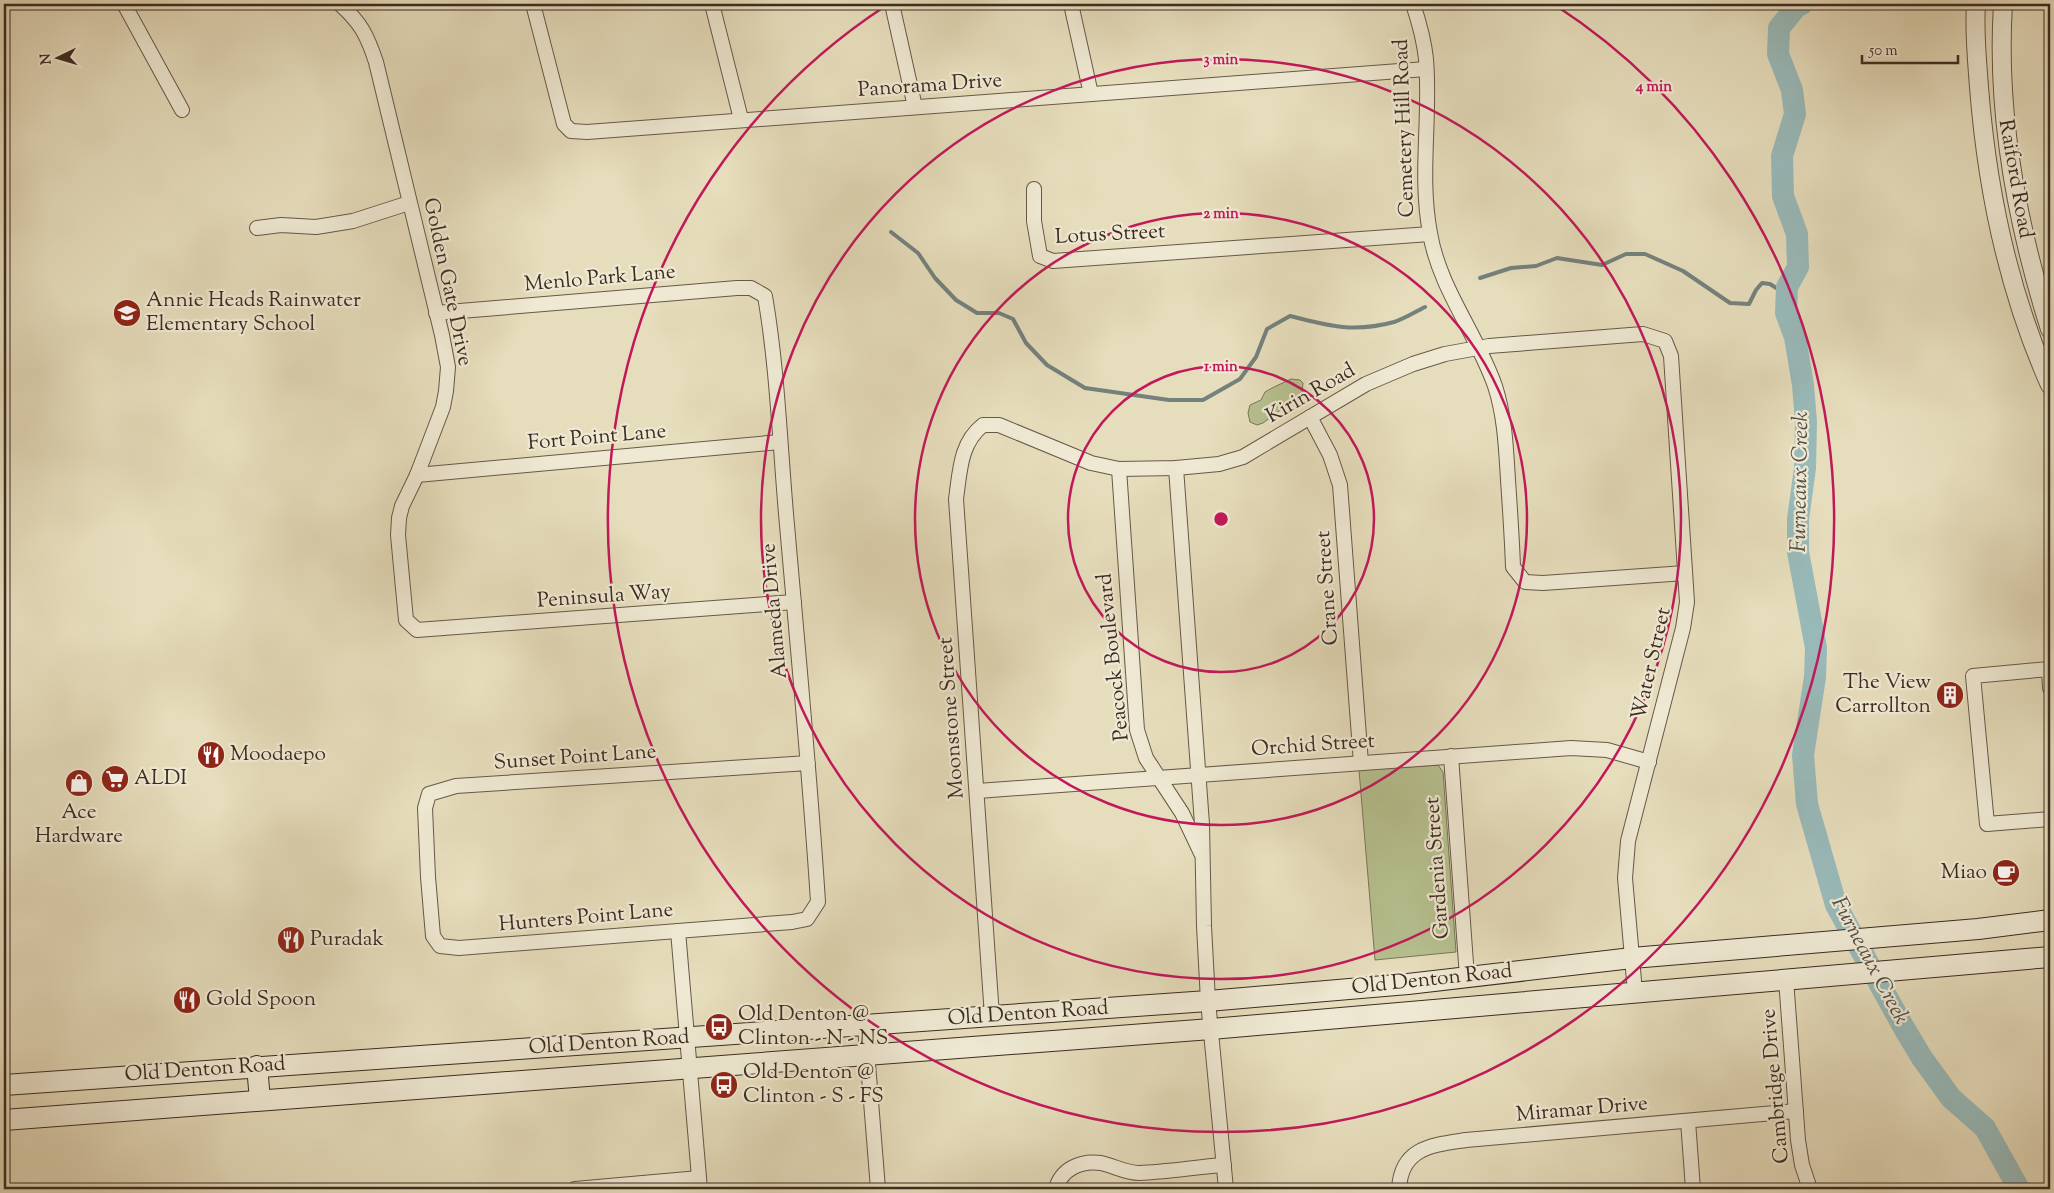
<svg xmlns="http://www.w3.org/2000/svg" width="2054" height="1193" font-family="'Sorts Mill Goudy',serif">
	<rect width="100%" height="100%" fill="#e6ddbc"/>
	<filter id="stains"><feTurbulence type="fractalNoise" baseFrequency=".004" numOctaves="4"/><feColorMatrix values="0 0 0 0 .2 0 0 0 0 .09 0 0 0 0 .02 0 0 0 .5 -.17"/></filter>
	<radialGradient id="worn" r=".72"><stop offset=".6" stop-color="#630" stop-opacity="0"/><stop offset="1" stop-color="#630" stop-opacity=".3"/></radialGradient>
	<!-- green -->
	<g fill="#b6c08f" stroke="#7a7658">
		<path d="M 1291,379 L 1300,380 L 1303,383 L 1302,394 L 1263,423 L 1257,425 L 1250,422 L 1248,413 L 1250,405 L 1261,400 L 1265,392 L 1272,388 Z"/>
		<path d="M 1438,765 L 1443,772 L 1456,952 L 1375,960 L 1359,770 Z"/>
	</g>
	<g fill="none" stroke-linecap="round" stroke-linejoin="round">
		<!-- stream -->
		<g stroke="#74817d" stroke-width="4">
			<path d="M 891,232 L 918,253 L 935,278 L 956,300 L 977,313 L 999,313 L 1013,319 L 1026,343 L 1047,365 L 1085,388 L 1169,400 L 1203,400 L 1240,379 L 1256,357 L 1267,329 L 1290,316 C 1329,326 1354,333 1394,322 C 1404,319 1415,312 1425,307"/>
			<path d="M 1480,278 L 1511,268 L 1536,266 L 1557,258 L 1602,265 L 1626,254 L 1645,254 L 1683,271 L 1730,303 L 1749,304 L 1756,290 L 1762,283 L 1770,284 L 1787,295"/>
		</g>
		<!-- river -->
		<path stroke="#99baba" stroke-width="22" d="M 1802,4 L 1797,6 L 1779,28 L 1778,54 L 1792,90 L 1795,114 L 1782,156 L 1783,196 L 1797,234 L 1798,267 L 1787,287 L 1786,313 L 1795,337 L 1803,385 L 1806,422 L 1805,468 L 1798,519 L 1798,552 L 1816,648 L 1815,677 L 1803,755 L 1807,804 L 1836,905 L 1904,1028 L 1922,1058 L 1951,1098 L 1985,1128 L 2019,1189"/>
		<defs>
			<g id="minor">
				<path d="M 124,4 L 182,110"/>
				<path d="M 340,4 C 361,23 367,35 376,62 L 442,335 L 448,367 L 446,391 L 443,407 L 417,475 L 402,506 L 399,518 L 398,535 L 406,620 L 417,630 L 794,602"/>
				<path d="M 533,4 L 564,124 L 571,131 L 587,132 L 1426,69"/>
				<path d="M 712,4 L 741,119"/>
				<path d="M 892,4 L 915,107"/>
				<path d="M 1071,4 L 1091,94"/>
				<path d="M 1413,4 C 1419,22 1424,40 1426,59 C 1431,117 1419,175 1430,233 C 1439,288 1477,334 1495,386 C 1505,417 1506,448 1508,480 C 1510,509 1512,538 1513,567 L 1525,582 L 1543,583 L 1685,573"/>
				<path d="M 1034,189 L 1034,221 L 1040,256 L 1053,261 L 1430,234"/>
				<path d="M 257,228 L 281,225 L 316,227 L 353,221 L 409,203"/>
				<path d="M 436,313 L 737,288 L 751,288 L 765,296 C 778,372 780,449 787,525 C 798,651 810,776 818,902 L 807,919 L 792,922 L 459,948 L 440,946 L 433,936 L 428,877 L 425,808 L 429,794 L 456,786 L 808,763"/>
				<path d="M 1310,417 L 1330,455 L 1340,485 L 1361,763"/>
				<path d="M 1176,468 L 1202,824 L 1204,926 L 1208,1001 L 1226,1189"/>
				<path d="M 1119,469 L 1137,730 L 1146,758 L 1182,813 L 1201,853"/>
				<path d="M 417,475 L 780,442"/>
				<path d="M 2050,688 L 2049,669 L 1973,676 L 1987,824 L 2050,819"/>
				<path d="M 1451,756 L 1467,977"/>
				<path d="M 978,791 L 1571,748 L 1607,750 L 1649,762"/>
				<path d="M 678,931 L 700,1189"/>
				<path d="M 1786,979 L 1798,1140 L 1802,1165 L 1810,1189"/>
				<path d="M 992,1016 L 956,499 C 960,471 960,443 983,425 L 999,425 L 1091,463 L 1119,469 L 1176,468 L 1219,464 L 1243,457 L 1366,384 L 1413,364 L 1445,354 L 1489,346 L 1643,334 L 1665,341 L 1671,356 L 1687,602 L 1683,628 L 1628,841 L 1625,878 L 1635,992"/>
				<path d="M 865,1026 L 878,1189"/>
				<path d="M 1688,1121 L 1693,1189"/>
				<path d="M 575,1189 L 699,1178"/>
				<path d="M 1056,1189 C 1061,1169 1081,1160 1101,1163 C 1114,1166 1126,1173 1139,1173 C 1167,1172 1196,1167 1224,1165"/>
				<path d="M 1399,1189 C 1401,1147 1433,1145 1466,1140 L 1796,1111"/>
			</g>
			<g id="tertiary">
				<path d="M 1976,4 C 1974,32 1977,59 1979,87 C 1987,190 2008,291 2050,385"/>
				<path d="M 2003,4 C 1996,113 2017,225 2050,329"/>
			</g>
			<g id="secondary">
				<path d="M 257,1066 L 260,1100"/>
				<path d="M 4,1085 L 1208,1001 L 1408,984 L 1632,958 L 1978,929 L 2050,920"/>
				<path d="M 4,1120 L 1211,1029 L 2050,957"/>
			</g>
		</defs>
		<!-- minor casing -->
		<use href="#minor" stroke="#675848" stroke-width="16"/>
		<!-- tertiary casing -->
		<use href="#tertiary" stroke="#675848" stroke-width="20"/>
		<!-- secondary casing -->
		<use href="#secondary" stroke="#3d2b22" stroke-width="22"/>
		<!-- minor -->
		<use href="#minor" stroke="#efe9d3" stroke-width="14"/>
		<!-- tertiary -->
		<use href="#tertiary" stroke="#efe9d3" stroke-width="18"/>
		<!-- secondary -->
		<use href="#secondary" stroke="#efe9d3" stroke-width="20"/>
	</g>
	<!-- distance rings -->
	<g fill="none" stroke="#c2185b" stroke-width="2.5">
		<circle cx="1221" cy="519" r="153"/>
		<circle cx="1221" cy="519" r="306"/>
		<circle cx="1221" cy="519" r="460"/>
		<path d="M1555 5A613 613 0 1 1 887 5"/>
	</g>
	<!-- icons -->
	<defs>
		<symbol id="school-disc" viewBox="-11 -11 22 22"><circle r="9.5" fill="#8f2418" stroke="#efe9d3"/><path d="M0-5L7-2L0 1L-7-2ZM-4 1L0 2.5L4 1V4Q0 6-4 4Z" fill="#fff"/></symbol>
		<symbol id="building-disc" viewBox="-11 -11 22 22"><circle r="9.5" fill="#8f2418" stroke="#efe9d3"/><path d="M-4-6H4V6H1V3H-1V6H-4ZM-2.5-4.3h1.7v1.8h-1.7ZM.8-4.3h1.7v1.8H.8ZM-2.5-1h1.7V.8h-1.7ZM.8-1h1.7V.8H.8Z" fill="#fff"/></symbol>
		<symbol id="restaurant-disc" viewBox="-11 -11 22 22"><circle r="9.5" fill="#8f2418" stroke="#efe9d3"/><path d="M-5-6h1v4h1v-4h1v4h1v-4h1v5L-1.5 .5V6h-2V.5L-5-1ZM5-6V6H3V1.5H1.5Q1.5-4 5-6Z" fill="#fff"/></symbol>
		<symbol id="supermarket-disc" viewBox="-11 -11 22 22"><circle r="9.5" fill="#8f2418" stroke="#efe9d3"/><path d="M-6-5.5h2.5l.6 2H6L4.5 2H-2.5L-4.4-4H-6ZM-1.5 3.2a1.3 1.3 0 1 0 .1 0ZM3 3.2a1.3 1.3 0 1 0 .1 0Z" fill="#fff"/></symbol>
		<symbol id="shop-disc" viewBox="-11 -11 22 22"><circle r="9.5" fill="#8f2418" stroke="#efe9d3"/><path d="M-5-2.5h2.3a2.7 3.5 0 0 1 5.4 0H5L5.5 6h-11ZM-1.5-2.5h3a1.5 2.3 0 0 0-3 0Z" fill="#fff"/></symbol>
		<symbol id="cafe-disc" viewBox="-11 -11 22 22"><circle r="9.5" fill="#8f2418" stroke="#efe9d3"/><path d="M-5.5-4.5H6V0H3Q3 3.5 0 3.5H-2.5Q-5.5 3.5-5.5 0ZM3-3.2v2h1.7v-2ZM-6 4.5H4V6H-6Z" fill="#fff"/></symbol>
		<symbol id="bus-disc" viewBox="-11 -11 22 22"><circle r="9.5" fill="#8f2418" stroke="#efe9d3"/><path d="M-5-6H5V4H4V6H2V4H-2V6H-4V4H-5ZM-3.5-4V0h7V-4ZM-3.5 1.2v1.5H-2V1.2ZM2 1.2v1.5H3.5V1.2Z" fill="#fff"/></symbol>
	</defs>
	<g fill-rule="evenodd">
		<use href="#school-disc" x="111" y="297" width="32" height="32"/>
		<use href="#building-disc" x="1934" y="679" width="32" height="32"/>
		<use href="#restaurant-disc" x="195" y="739" width="32" height="32"/>
		<use href="#supermarket-disc" x="99" y="763" width="32" height="32"/>
		<use href="#shop-disc" x="63" y="767" width="32" height="32"/>
		<use href="#cafe-disc" x="1990" y="857" width="32" height="32"/>
		<use href="#restaurant-disc" x="275" y="924" width="32" height="32"/>
		<use href="#restaurant-disc" x="171" y="984" width="32" height="32"/>
		<use href="#bus-disc" x="703" y="1011" width="32" height="32"/>
		<use href="#bus-disc" x="708" y="1069" width="32" height="32"/>
	</g>
	<g text-anchor="middle" dominant-baseline="central" stroke-width="4.5" stroke-linejoin="round" paint-order="stroke">
		<!-- street labels -->
		<g font-size="21" fill="#3d2b22" stroke="#efe9d3">
			<text transform="translate(930 86) rotate(-4)">Panorama Drive</text>
			<text transform="translate(1405 128) rotate(-92)">Cemetery Hill Road</text>
			<text transform="translate(2015 179) rotate(80)">Raiford Road</text>
			<text transform="translate(1110 235) rotate(-3)">Lotus Street</text>
			<text transform="translate(600 279) rotate(-5)">Menlo Park Lane</text>
			<text transform="translate(447 282) rotate(78)">Golden Gate Drive</text>
			<text transform="translate(1311 394) rotate(-30)">Kirin Road</text>
			<text transform="translate(597 438) rotate(-5)">Fort Point Lane</text>
			<text transform="translate(1328 588) rotate(-94)">Crane Street</text>
			<text transform="translate(604 597) rotate(-4)">Peninsula Way</text>
			<text transform="translate(775 611) rotate(-95)">Alameda Drive</text>
			<text transform="translate(1114 657) rotate(-96)">Peacock Boulevard</text>
			<text transform="translate(1652 664) rotate(-77)">Water Street</text>
			<text transform="translate(952 718) rotate(-94)">Moonstone Street</text>
			<text transform="translate(1313 746) rotate(-4)">Orchid Street</text>
			<text transform="translate(575 758) rotate(-4)">Sunset Point Lane</text>
			<text transform="translate(1438 868) rotate(-94)">Gardenia Street</text>
			<text transform="translate(586 918) rotate(-5)">Hunters Point Lane</text>
			<text transform="translate(1432 980) rotate(-6)">Old Denton Road</text>
			<text transform="translate(1028 1014) rotate(-4)">Old Denton Road</text>
			<text transform="translate(609 1043) rotate(-4)">Old Denton Road</text>
			<text transform="translate(205 1070) rotate(-4)">Old Denton Road</text>
			<text transform="translate(1776 1086) rotate(-95)">Cambridge Drive</text>
			<text transform="translate(1582 1110) rotate(-5)">Miramar Drive</text>
		</g>
		<!-- poi labels -->
		<g font-size="21" fill="#3d2b22" stroke="#efe9d3" text-anchor="start">
			<text x="146" y="301">Annie Heads Rainwater<tspan x="146" dy="24">Elementary School</tspan></text>
			<text x="1931" y="683" text-anchor="end">The View<tspan x="1931" dy="24">Carrollton</tspan></text>
			<text x="230" y="755">Moodaepo</text>
			<text x="134" y="779">ALDI</text>
			<text x="79" y="813" text-anchor="middle">Ace<tspan x="79" dy="24">Hardware</tspan></text>
			<text x="1987" y="873" text-anchor="end">Miao</text>
			<text x="310" y="940">Puradak</text>
			<text x="206" y="1000">Gold Spoon</text>
			<text x="738" y="1015">Old Denton @<tspan x="738" dy="24">Clinton - N - NS</tspan></text>
			<text x="743" y="1073">Old Denton @<tspan x="743" dy="24">Clinton - S - FS</tspan></text>
		</g>
		<!-- water labels -->
		<g font-size="22" font-style="italic" fill="#544f48" stroke="#efe9d3">
			<text transform="translate(1801 482) rotate(-89)">Furneaux Creek</text>
			<text transform="translate(1869 961) rotate(62)">Furneaux Creek</text>
		</g>
	</g>
	<circle cx="1221" cy="519" r="8" fill="#c2185b" stroke="#efe9d3" stroke-width="2.5"/>
	<g font-size="15" text-anchor="middle" font-weight="bold" fill="#c2185b" stroke="#efe9d3" stroke-width="4.5" stroke-linejoin="round" paint-order="stroke">
		<text x="1221" y="64">3 min</text>
		<text x="1654" y="91">4 min</text>
		<text x="1221" y="218">2 min</text>
		<text x="1221" y="371">1 min</text>
	</g>
	<!-- margin -->
	<rect width="2054" height="1193" fill="none" stroke="#e6ddbc" stroke-width="20"/>
	<rect x="5" y="5" width="2044" height="1183" fill="none" stroke="#3d2b22" stroke-width="2.5"/>
	<rect x="10" y="10" width="2034" height="1173" fill="none" stroke="#3d2b22"/>
	<!-- north arrow -->
	<g transform="translate(58 58) rotate(265)" stroke="#efe9d3" stroke-width="4" paint-order="stroke">
	<path d="M0-4L9 19L0 12L-9 19Z" fill="#3d2b22"/>
	<text y="-8" font-size="14" font-weight="bold" text-anchor="middle" fill="#3d2b22">N</text>
	</g>
	<!-- scale -->
	<path d="M1862 55v8h96v-8" fill="none" stroke="#3d2b22" stroke-width="2.5"/>
	<text x="1869" y="55" font-size="15" fill="#3d2b22" stroke="#efe9d3" stroke-width="4" paint-order="stroke">50 m</text>
	<rect width="100%" height="100%" filter="url(#stains)"/>
	<rect width="100%" height="100%" fill="url(#worn)"/>
</svg>
